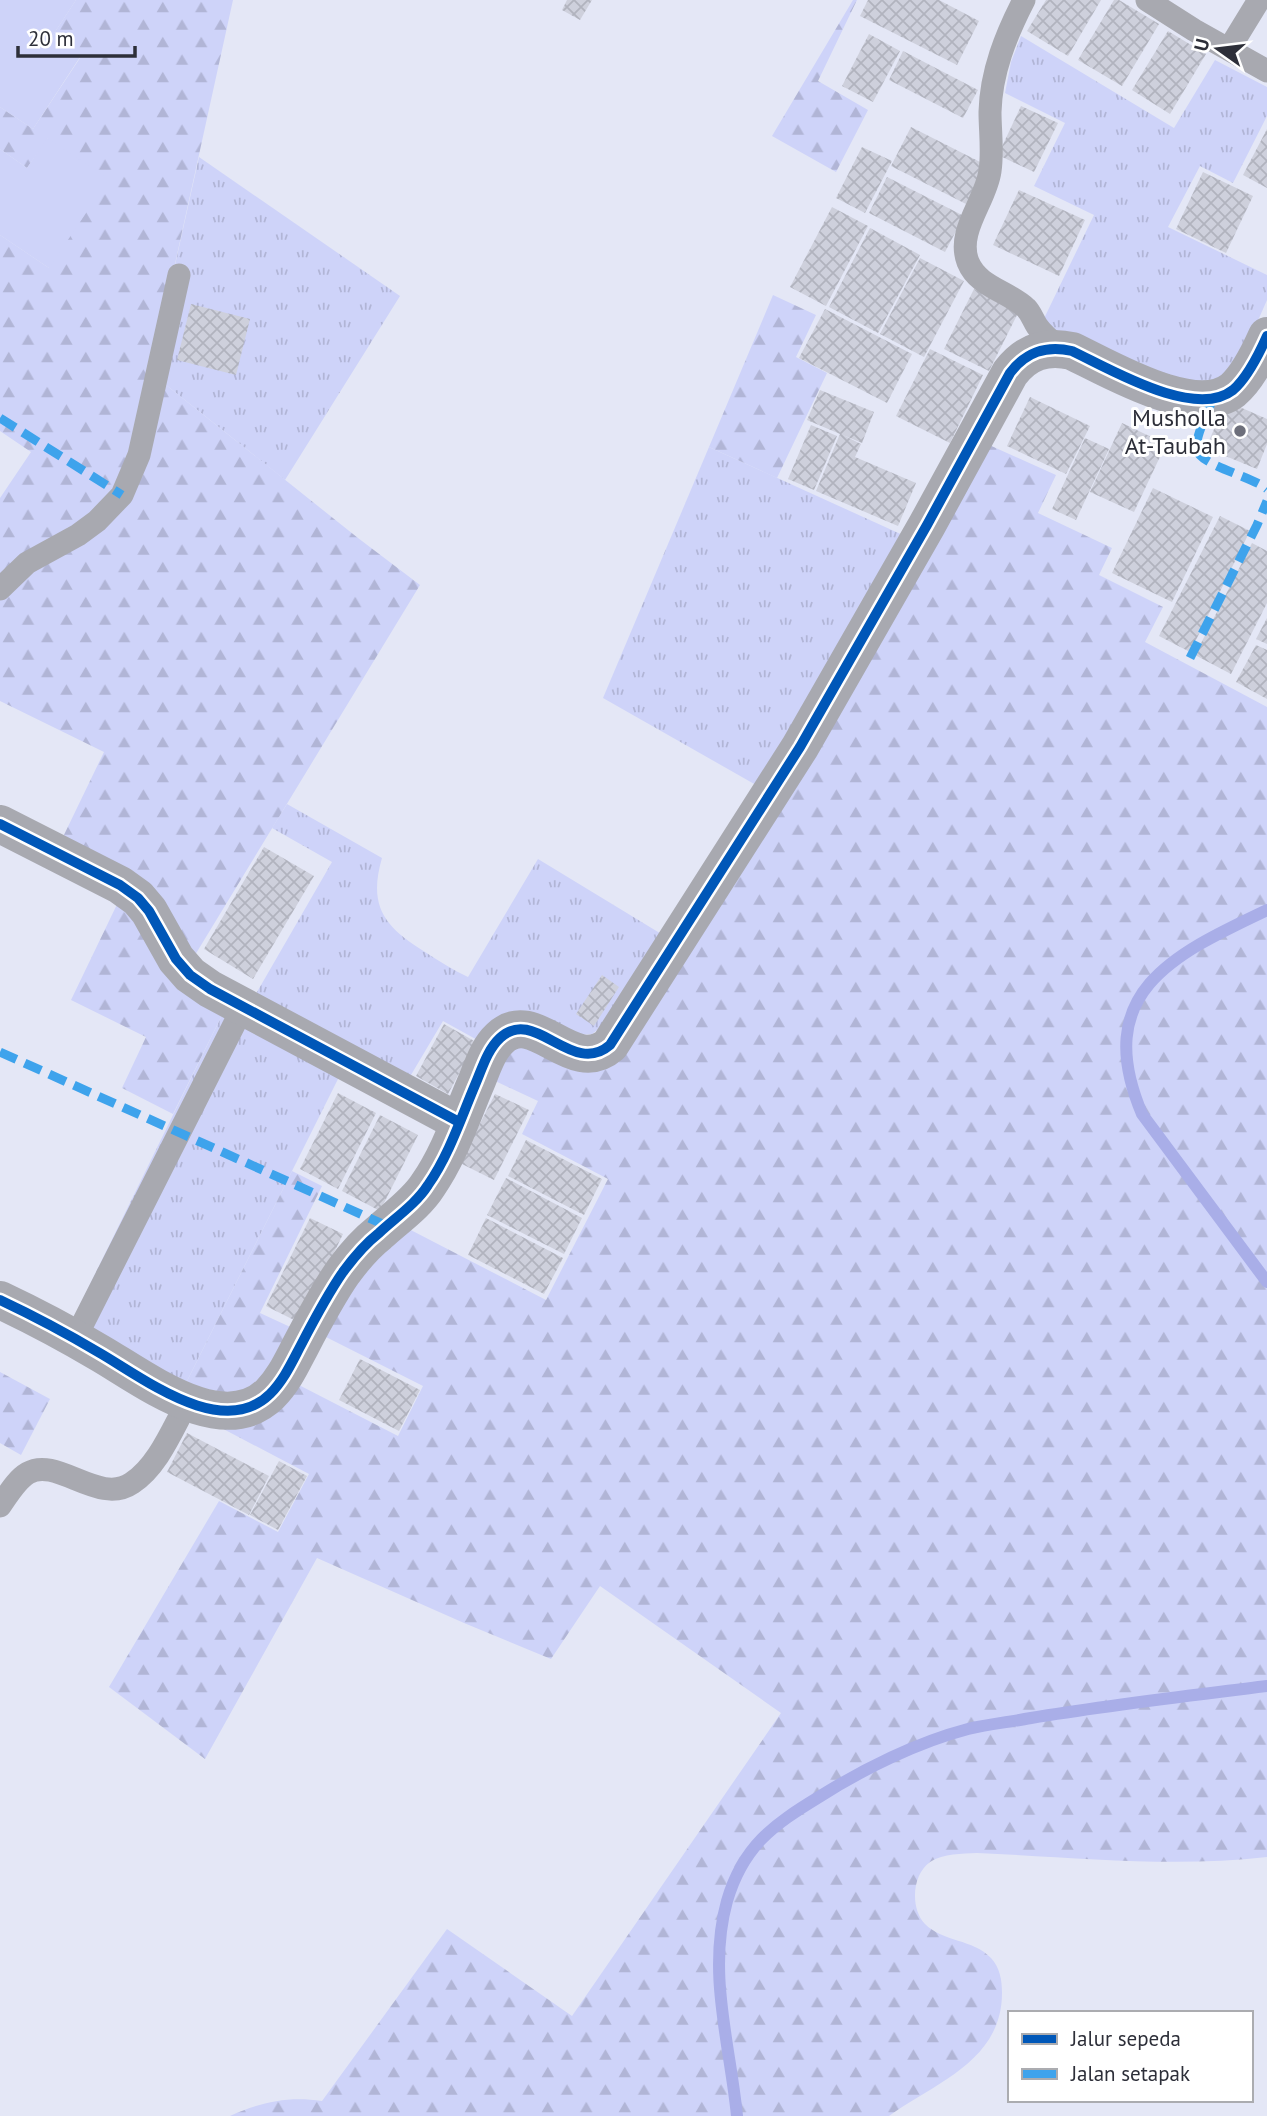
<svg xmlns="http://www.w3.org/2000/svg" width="1267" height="2116" font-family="'PT Sans',sans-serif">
	<defs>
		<pattern id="grass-tufts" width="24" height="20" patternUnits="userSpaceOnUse" patternTransform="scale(1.75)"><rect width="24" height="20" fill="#ced3f9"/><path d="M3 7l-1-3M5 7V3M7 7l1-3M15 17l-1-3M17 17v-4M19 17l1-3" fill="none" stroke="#b1b5d6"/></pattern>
		<pattern id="forest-firs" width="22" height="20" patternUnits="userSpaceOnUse" patternTransform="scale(1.75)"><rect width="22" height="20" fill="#ced3f9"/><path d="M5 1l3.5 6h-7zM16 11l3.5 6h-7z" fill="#b1b5d6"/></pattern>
		<pattern id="building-cross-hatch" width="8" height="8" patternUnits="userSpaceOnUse" patternTransform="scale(1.75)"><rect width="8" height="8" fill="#ced0dc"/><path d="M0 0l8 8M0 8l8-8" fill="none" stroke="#b1b3be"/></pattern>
	</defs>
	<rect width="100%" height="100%" fill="#e4e7f6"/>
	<!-- grass -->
	<g fill="url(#grass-tufts)">
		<path d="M 1021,36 L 1174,128 L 1215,60 L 1267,87 L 1267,116 L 1233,183 L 1200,166 L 1168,227 L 1267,275 L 1267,300 L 1242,357 L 1207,389 L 1037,333 L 1094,215 L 1034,186 L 1065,123 L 1005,93 L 1011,62 Z"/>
		<path d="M 199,157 L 400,296 L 285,480 L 151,373 Z"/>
		<path d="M 709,447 L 905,536 L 756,785 L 603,698 Z"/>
		<path d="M 287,804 L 382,858 C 368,906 384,927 425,952 C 439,961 453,970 468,977 L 538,859 L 663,935 L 601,1027 L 592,1034 L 481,1042 L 443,1021 L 408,1080 L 253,999 L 332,862 L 272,828 Z"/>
		<path d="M 225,1009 L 342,1071 L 185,1385 L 73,1319 Z"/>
	</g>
	<!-- forest -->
	<g fill="url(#forest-firs)">
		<path d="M 76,0 L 233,0 L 151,373 L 358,538 L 420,585 L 192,960 L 62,839 L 104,752 L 0,701 L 0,498 L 31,452 L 0,431 L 0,235 L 49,268 L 48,138 L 27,168 L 0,149 L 0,107 L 33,129 L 80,58 L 51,38 Z"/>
		<path d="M 853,0 L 857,0 L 818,81 L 868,110 L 836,172 L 772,136 Z"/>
		<path d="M 773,295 L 816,315 L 796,357 L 827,373 L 777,478 L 709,447 Z"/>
		<path d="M 987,444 L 1056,475 L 1038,513 L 1112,548 L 1099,575 L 1163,607 L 1145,642 L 1267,707 L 1267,1857 C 1171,1868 1073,1857 977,1853 C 962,1854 944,1853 930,1862 C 912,1875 910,1908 925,1924 C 943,1942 973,1939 991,1958 C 1000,1968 1002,1980 1002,1993 C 1002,2061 935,2083 889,2116 L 230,2116 C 261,2102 288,2096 322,2101 L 447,1929 L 572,2016 L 781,1713 L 600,1586 L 551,1659 L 464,1623 L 317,1558 L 205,1759 L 109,1687 L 219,1501 L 278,1532 L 309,1474 L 212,1423 L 297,1384 L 398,1436 L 423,1386 L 322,1335 L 348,1284 L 403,1226 L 546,1300 L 608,1179 L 522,1134 L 538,1101 L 491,1079 L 512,1042 L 582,1069 Z"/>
		<path d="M 122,894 L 225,1009 L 173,1114 L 122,1088 L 146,1037 L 71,1000 Z"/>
		<path d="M 292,1171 L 322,1186 L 260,1313 L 299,1331 L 254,1389 L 226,1393 L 185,1385 Z"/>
		<path d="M 0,1372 L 50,1399 L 21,1455 L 0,1443 Z"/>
	</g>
	<!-- park -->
	<g fill="#ced3f9">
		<path d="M 0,0 L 76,0 L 51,38 L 80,57 L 33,129 L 0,107 Z"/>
		<path d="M 47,138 L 109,179 L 49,268 L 0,235 L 0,149 L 27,168 Z"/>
	</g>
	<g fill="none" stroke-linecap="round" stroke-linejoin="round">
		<!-- stream -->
		<g stroke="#a9aee8" stroke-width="12">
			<path d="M 1267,910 C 1172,955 1091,993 1142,1114 L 1267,1282"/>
			<path d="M 737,2116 C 730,2044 707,1973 727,1901 C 743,1846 773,1825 819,1797 C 863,1769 918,1742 968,1729 C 989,1724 1010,1722 1031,1718 C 1109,1705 1188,1696 1267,1686"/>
		</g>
	</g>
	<!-- building -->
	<g fill="url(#building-cross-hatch)">
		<path d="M 567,0 L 592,0 L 580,20 L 562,10 Z"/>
		<path d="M 868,0 L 939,0 L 979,21 L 957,65 L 860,16 Z"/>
		<path d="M 1046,0 L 1101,0 L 1068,56 L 1027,31 Z"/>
		<path d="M 1114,0 L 1119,0 L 1159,24 L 1122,86 L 1078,60 Z"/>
		<path d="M 1168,31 L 1206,54 L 1170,114 L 1132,90 Z"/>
		<path d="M 869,34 L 900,51 L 873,102 L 842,86 Z"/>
		<path d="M 903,51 L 978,90 L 963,118 L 889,80 Z"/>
		<path d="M 1021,106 L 1058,123 L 1034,172 L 998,155 Z"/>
		<path d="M 911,127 L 986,165 L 966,204 L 891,166 Z"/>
		<path d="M 1267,129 L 1267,188 L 1243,175 Z"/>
		<path d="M 862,147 L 892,161 L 865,213 L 836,198 Z"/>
		<path d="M 1203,172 L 1253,196 L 1226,253 L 1176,229 Z"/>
		<path d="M 887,177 L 964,216 L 945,252 L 869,213 Z"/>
		<path d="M 1019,190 L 1085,220 L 1059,276 L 993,245 Z"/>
		<path d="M 832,207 L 868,226 L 826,306 L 790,287 Z"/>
		<path d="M 870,228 L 920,255 L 878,333 L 829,307 Z"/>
		<path d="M 920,258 L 964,281 L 924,357 L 880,334 Z"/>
		<path d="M 974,289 L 1019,311 L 989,371 L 944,349 Z"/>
		<path d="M 191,304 L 250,319 L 236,375 L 177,360 Z"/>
		<path d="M 825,309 L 912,354 L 887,403 L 799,358 Z"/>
		<path d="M 930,349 L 983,375 L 950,443 L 896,416 Z"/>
		<path d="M 820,390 L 874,412 L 862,443 L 843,435 L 861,444 L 855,457 L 916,483 L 898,526 L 816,491 L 840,434 L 807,420 Z"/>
		<path d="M 1030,397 L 1090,426 L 1066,474 L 1007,446 Z"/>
		<path d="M 1226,401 L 1267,419 L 1267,444 L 1257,469 L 1206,448 Z"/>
		<path d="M 1122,423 L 1166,444 L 1134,512 L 1090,492 Z"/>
		<path d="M 811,425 L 837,436 L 814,490 L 788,479 Z"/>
		<path d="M 1085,438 L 1109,449 L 1076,520 L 1052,509 Z"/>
		<path d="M 1153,488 L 1213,517 L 1172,602 L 1112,573 Z"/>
		<path d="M 1220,516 L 1250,531 L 1190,652 L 1159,636 Z"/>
		<path d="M 1252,543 L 1267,551 L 1267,603 L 1231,674 L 1195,655 Z"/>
		<path d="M 1267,618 L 1267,644 L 1256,639 Z"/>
		<path d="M 1256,645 L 1267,650 L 1267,699 L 1236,682 Z"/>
		<path d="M 264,847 L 314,876 L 253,979 L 204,949 Z"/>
		<path d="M 602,975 L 619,987 L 594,1026 L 576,1014 Z"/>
		<path d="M 444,1024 L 476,1042 L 448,1094 L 416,1076 Z"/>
		<path d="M 338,1093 L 376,1113 L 338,1189 L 300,1169 Z"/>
		<path d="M 495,1094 L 529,1110 L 494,1180 L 460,1163 Z"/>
		<path d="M 380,1115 L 418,1135 L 380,1211 L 342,1191 Z"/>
		<path d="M 526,1140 L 602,1179 L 584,1215 L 508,1176 Z"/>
		<path d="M 506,1178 L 582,1218 L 564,1254 L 487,1215 Z"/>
		<path d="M 310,1218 L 343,1234 L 300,1323 L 266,1306 Z"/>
		<path d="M 486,1218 L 563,1258 L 544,1294 L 468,1255 Z"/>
		<path d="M 360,1359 L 420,1390 L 399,1431 L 339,1400 Z"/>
		<path d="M 187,1433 L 269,1476 L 249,1515 L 167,1472 Z"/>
		<path d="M 279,1461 L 307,1476 L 278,1530 L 250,1515 Z"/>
	</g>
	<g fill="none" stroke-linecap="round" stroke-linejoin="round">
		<!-- service -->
		<g stroke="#a8a9b0" stroke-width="23">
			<path d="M 1024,0 C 1006,35 991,72 990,112 C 990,131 993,151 990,171 C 986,201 956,231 968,262 C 978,287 1008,291 1026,308 C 1031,313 1033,320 1037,326 C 1043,335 1051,341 1060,348"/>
			<path d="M 1147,0 L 1194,30 L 1267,71"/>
			<path d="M 1229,49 L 1259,0"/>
			<path d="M 0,589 L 27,563 L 78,535 L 97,521 L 122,495 L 139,455 L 179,275"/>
			<path d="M 75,1339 L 243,1007"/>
			<path d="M 0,1506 C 8,1495 16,1480 28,1473 C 57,1456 99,1506 132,1483 C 158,1466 172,1430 187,1403"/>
		</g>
		<!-- minor -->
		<g stroke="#a8a9b0" stroke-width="38">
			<path d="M 0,824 L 120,885 L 138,898 L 149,911 L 176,959 L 190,975 L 210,989 L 459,1122"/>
			<path d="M 0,1300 C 34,1316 66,1333 98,1352 C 142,1377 222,1441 270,1394 C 284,1380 292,1362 301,1345 C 314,1320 327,1295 343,1272 C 354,1257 365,1244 379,1233 C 395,1218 416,1204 428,1185 C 449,1155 461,1118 475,1085 C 482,1069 487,1050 500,1038 C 535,1005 572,1078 610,1045 L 800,747 L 927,525 L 1010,373 C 1026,352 1046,345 1072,351 C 1110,369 1195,420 1233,390 C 1248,377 1259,354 1267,336"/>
		</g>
		<!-- quiet -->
		<g stroke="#3ea3ec" stroke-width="9" stroke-dasharray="18 9" stroke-linecap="butt">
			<path d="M 1213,398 C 1209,410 1194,438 1197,450 C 1200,465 1253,477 1267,489"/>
			<path d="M 0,418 L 122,495"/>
			<path d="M 1190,658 L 1257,525 L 1267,501"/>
			<path d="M 0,1052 L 387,1226"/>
		</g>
		<defs>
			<g id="cycleway">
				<path d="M 0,824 L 120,885 L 138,898 L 149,911 L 176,959 L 190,975 L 210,989 L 459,1122"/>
				<path d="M 0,1300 C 34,1316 66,1333 98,1352 C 142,1377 222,1441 270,1394 C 284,1380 292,1362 301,1345 C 314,1320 327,1295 343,1272 C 354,1257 365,1244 379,1233 C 395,1218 416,1204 428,1185 C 449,1155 461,1118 475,1085 C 482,1069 487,1050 500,1038 C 535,1005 572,1078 610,1045 L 800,747 L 927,525 L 1010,373 C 1026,352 1046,345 1072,351 C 1110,369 1195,420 1233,390 C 1248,377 1259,354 1267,336"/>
			</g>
		</defs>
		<!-- cycleway casing -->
		<use href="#cycleway" stroke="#fff" stroke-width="15"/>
		<!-- cycleway -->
		<use href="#cycleway" stroke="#0057b8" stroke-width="10"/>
	</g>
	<!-- markers -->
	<circle fill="#6d6f7b" stroke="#fff" stroke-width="2.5" cx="1240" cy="431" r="7"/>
	<g text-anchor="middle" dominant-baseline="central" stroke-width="6" stroke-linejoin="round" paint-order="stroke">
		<!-- poi labels -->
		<g font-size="24" fill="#2d2f39" stroke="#fff" text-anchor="end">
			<text x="1226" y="417">Musholla<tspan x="1226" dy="28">At-Taubah</tspan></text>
		</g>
	</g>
	<!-- legend -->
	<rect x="1008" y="2011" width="245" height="91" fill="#ffffff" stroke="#abacb0" stroke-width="2"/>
	<rect x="1022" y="2034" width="35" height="10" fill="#0057b8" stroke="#abacb0" stroke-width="2"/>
	<text x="1071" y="2046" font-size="21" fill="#2d2f39">Jalur sepeda</text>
	<rect x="1022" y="2069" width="35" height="10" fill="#3ea3ec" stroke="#abacb0" stroke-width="2"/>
	<text x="1071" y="2081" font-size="21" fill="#2d2f39">Jalan setapak</text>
	<!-- north arrow -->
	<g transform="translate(1218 49) rotate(284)" stroke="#ffffff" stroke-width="5" paint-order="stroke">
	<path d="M0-5L12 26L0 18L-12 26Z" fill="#2d2f39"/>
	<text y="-10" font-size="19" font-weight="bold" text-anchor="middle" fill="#2d2f39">U</text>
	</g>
	<!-- scale -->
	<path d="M18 46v10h117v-10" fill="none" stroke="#2d2f39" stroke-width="3.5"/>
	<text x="28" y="46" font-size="21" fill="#2d2f39" stroke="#ffffff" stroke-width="5" paint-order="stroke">20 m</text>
</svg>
